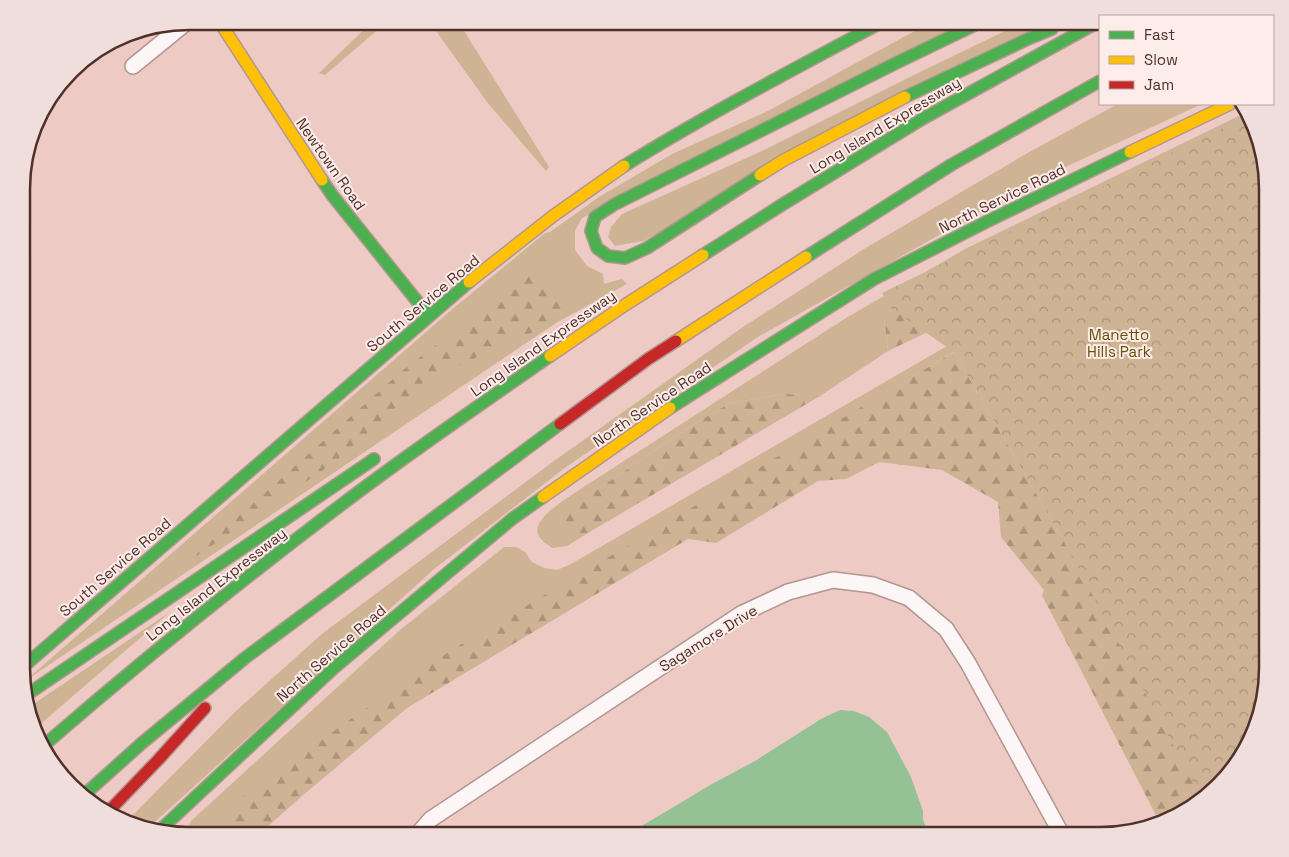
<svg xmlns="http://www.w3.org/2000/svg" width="1289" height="857" font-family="'Space Grotesk',sans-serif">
	<defs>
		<pattern id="forest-firs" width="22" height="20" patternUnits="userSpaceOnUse" patternTransform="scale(1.25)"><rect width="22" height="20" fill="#ceb494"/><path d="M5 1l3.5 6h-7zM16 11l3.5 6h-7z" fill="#aa9379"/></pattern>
		<pattern id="park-crowns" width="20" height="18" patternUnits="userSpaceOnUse" patternTransform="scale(1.25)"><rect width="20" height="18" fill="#ceb494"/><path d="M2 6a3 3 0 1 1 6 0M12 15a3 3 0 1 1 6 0" fill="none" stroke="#aa9379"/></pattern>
	</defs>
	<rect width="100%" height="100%" fill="#edcac4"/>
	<!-- grass -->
	<g fill="#ceb494">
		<path d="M 373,21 L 388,21 L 325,75 L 319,73 Z"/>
		<path d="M 429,21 L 458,21 L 549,167 L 546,171 L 487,102 Z"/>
		<path d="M 933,21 L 972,21 L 582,218 L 575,231 L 575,250 L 587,266 L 603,274 L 604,284 L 622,279 L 627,284 L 556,323 L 25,681 L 450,311 L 545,233 L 550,232 L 599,197 L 672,154 L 768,111 Z"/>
		<path d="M 1026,21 L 1050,21 L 643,241 L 615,246 L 608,237 L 611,227 L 622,214 L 762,151 L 918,73 Z"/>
		<path d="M 1118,104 L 1202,104 L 1035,181 L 758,337 L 566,467 L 433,570 L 147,829 L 136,827 L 126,822 L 237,710 L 323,633 L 554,461 L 743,327 L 864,249 L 1031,151 Z"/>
		<path d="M 1247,112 L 1253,132 L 884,317 L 888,351 L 820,396 L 785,394 L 730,403 L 689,427 L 585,498 L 573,533 L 588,533 L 567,546 L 552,548 C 547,544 541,541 538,534 C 532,517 570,497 582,488 L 846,318 L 965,249 Z"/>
		<path d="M 980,336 L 864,406 L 220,831 L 226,836 L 189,836 L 183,835 L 192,820 L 400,630 L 504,547 L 516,547 L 525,552 L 532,562 L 544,568 L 557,570 L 571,564 L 959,339 Z"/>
		<path d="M 170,612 L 36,728 L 29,707 Z"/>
	</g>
	<!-- forest -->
	<g fill="url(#forest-firs)">
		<path d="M 1267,179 L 1267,678 L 1239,761 L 1183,813 L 1159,821 L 1044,599 L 1042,596 L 1044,590 L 1001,537 L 998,502 L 942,470 L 879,462 L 846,479 L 818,481 L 716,543 L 688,539 L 407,708 L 302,796 L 257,836 L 226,836 L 219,831 L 240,798 L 425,666 L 954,352 L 1063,540 L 999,298 L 888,351 L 884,317 L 902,302 Z"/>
		<path d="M 533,270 L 554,286 L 565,309 L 543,328 L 512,341 L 427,380 L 332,464 L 186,563 L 402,371 Z"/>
		<path d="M 785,394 L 820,396 L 588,533 L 573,533 L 566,528 L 564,520 L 585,498 L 689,427 L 730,403 Z"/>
	</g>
	<!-- park -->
	<path fill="url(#park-crowns)" d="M 1248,116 L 1267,179 L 1267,678 L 1239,761 L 1201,797 L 1063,540 L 954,352 L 892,309 L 882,293 Z"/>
	<!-- water -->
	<path fill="#94c294" d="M 840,710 L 854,711 L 869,717 L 887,732 L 911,777 L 923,811 L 923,820 L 926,827 L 916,835 L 625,836 L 712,784 L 755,761 L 821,719 Z"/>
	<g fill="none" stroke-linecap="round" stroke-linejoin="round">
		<defs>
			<g id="street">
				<path d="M 133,66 L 187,22"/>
				<path d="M 416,836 L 431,819 L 741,614 L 788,592 L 833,580 L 873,585 L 909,598 L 946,629 L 968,663 L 1062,835"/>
			</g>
			<g id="fast">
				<path d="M 905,97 L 1030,38 L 1052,29"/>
				<path d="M 624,166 C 708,114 796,68 884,21"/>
				<path d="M 760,175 L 647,248 L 625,258 L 608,256 L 597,248 L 591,231 L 595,217 L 615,204 L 896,63 L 983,21"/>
				<path d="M 322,180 L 332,195 L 429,316"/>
				<path d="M 703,255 L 780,206 L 922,119 L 1100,21"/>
				<path d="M 806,257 L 951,165 L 1100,81"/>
				<path d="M 670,408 L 874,279 L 986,222 L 1130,152"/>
				<path d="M 23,667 L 469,282"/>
				<path d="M 25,696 L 374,459"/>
				<path d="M 42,747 C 139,663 239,582 341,505 C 409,453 480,405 550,356"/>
				<path d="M 84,795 L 142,743 L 245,658 L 560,424"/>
				<path d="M 159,831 L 334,668 L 512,519 L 543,497"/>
			</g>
			<g id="slow">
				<path d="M 219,21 L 322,180"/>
				<path d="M 1130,152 L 1230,104"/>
				<path d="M 760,175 L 784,160 L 905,97"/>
				<path d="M 469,282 L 553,216 L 624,166"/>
				<path d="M 676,341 L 806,257"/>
				<path d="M 550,356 L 625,305 L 703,255"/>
				<path d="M 543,497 L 670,408"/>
			</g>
			<g id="jam">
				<path d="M 560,424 L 648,359 L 676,341"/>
				<path d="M 107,813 L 158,760 L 205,708"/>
			</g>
		</defs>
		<!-- street casing -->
		<use href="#street" stroke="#b39691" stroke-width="18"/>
		<!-- fast casing -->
		<use href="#fast" stroke="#b39691" stroke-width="14"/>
		<!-- slow casing -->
		<use href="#slow" stroke="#b39691" stroke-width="14"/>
		<!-- jam casing -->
		<use href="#jam" stroke="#b39691" stroke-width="14"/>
		<!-- street -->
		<use href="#street" stroke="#fcf7f6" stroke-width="15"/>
		<!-- fast -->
		<use href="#fast" stroke="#4caf50" stroke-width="11"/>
		<!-- slow -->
		<use href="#slow" stroke="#ffc107" stroke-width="11"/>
		<!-- jam -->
		<use href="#jam" stroke="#c62828" stroke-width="11"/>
	</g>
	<g text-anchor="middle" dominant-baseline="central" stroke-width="4" stroke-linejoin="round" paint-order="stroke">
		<!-- street labels -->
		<g font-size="15" fill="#4f302a" stroke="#fdedea">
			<text transform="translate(885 125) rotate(-31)">Long Island Expressway</text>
			<text transform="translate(331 164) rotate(55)">Newtown Road</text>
			<text transform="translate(1002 198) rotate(-26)">North Service Road</text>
			<text transform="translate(423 303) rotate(-40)">South Service Road</text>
			<text transform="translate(543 343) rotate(-35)">Long Island Expressway</text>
			<text transform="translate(652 404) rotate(-34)">North Service Road</text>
			<text transform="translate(115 567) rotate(-41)">South Service Road</text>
			<text transform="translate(216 584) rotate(-38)">Long Island Expressway</text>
			<text transform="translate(708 638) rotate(-32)">Sagamore Drive</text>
			<text transform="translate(331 653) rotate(-41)">North Service Road</text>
		</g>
		<!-- park labels -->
		<g font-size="15" fill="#665002" stroke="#fdedea">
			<text x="1119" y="334">Manetto<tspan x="1119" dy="17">Hills Park</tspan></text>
		</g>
	</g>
	<!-- crop -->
	<path d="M0 0H1289V857H0ZM189 30H1100A159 159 0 0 1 1259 189V668A159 159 0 0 1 1100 827H189A159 159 0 0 1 30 668V189A159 159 0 0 1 189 30Z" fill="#efdedb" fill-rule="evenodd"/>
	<path fill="none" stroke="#4f302a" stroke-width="2.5" d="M189 30H1100A159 159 0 0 1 1259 189V668A159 159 0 0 1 1100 827H189A159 159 0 0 1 30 668V189A159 159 0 0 1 189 30Z"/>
	<!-- legend -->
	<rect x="1099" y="15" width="175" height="90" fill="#fdedea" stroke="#b7a19d"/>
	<rect x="1109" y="31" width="25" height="8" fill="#4caf50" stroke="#b7a19d"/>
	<text x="1144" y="40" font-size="15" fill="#4f302a">Fast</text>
	<rect x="1109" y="56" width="25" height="8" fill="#ffc107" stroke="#b7a19d"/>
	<text x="1144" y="65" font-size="15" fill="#4f302a">Slow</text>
	<rect x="1109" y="81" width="25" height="8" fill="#c62828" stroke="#b7a19d"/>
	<text x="1144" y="90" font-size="15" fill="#4f302a">Jam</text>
</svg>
